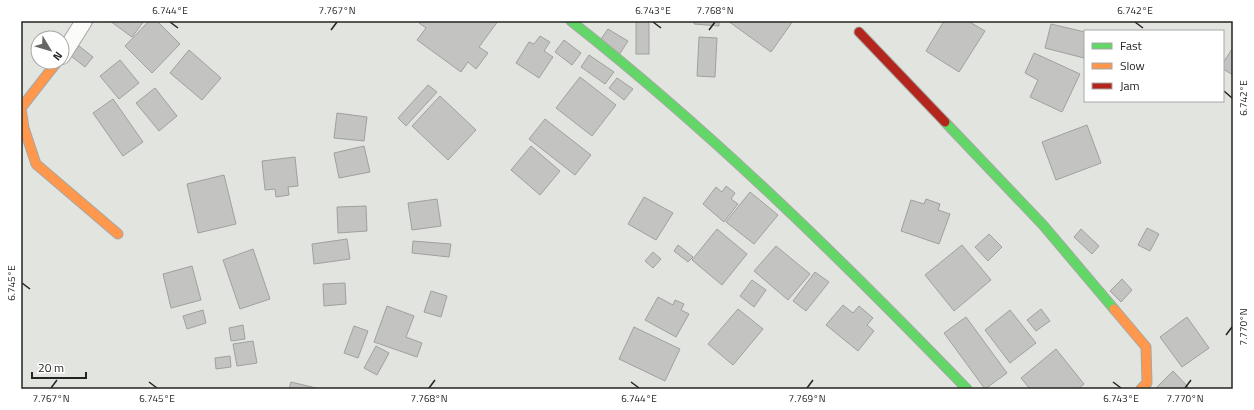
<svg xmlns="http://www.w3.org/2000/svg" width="1254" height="410" font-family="'Titillium Web',sans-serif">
	<rect width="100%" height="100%" fill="#e2e4e0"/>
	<!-- building -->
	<g fill="#c3c4c1" stroke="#a0a19e">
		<path d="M 110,21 L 144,21 L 132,37 Z"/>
		<path d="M 149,21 L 157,21 L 180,44 L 152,73 L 125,46 Z"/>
		<path d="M 421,21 L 498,21 L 479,47 L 488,53 L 476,69 L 468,62 L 461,72 L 417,40 L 426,28 L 419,23 Z"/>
		<rect x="636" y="21" width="13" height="33"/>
		<path d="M 694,21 L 719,21 L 719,26 L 694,24 Z"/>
		<path d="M 728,21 L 793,21 L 771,52 Z"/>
		<path d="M 944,21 L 968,21 L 985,31 L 959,72 L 926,51 Z"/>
		<path d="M 1051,24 L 1085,32 L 1084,58 L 1045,48 Z"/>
		<path d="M 608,29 L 628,41 L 619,55 L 599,42 Z"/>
		<path d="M 540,36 L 550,42 L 544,51 L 553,57 L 539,78 L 516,63 L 529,42 L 534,44 Z"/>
		<path d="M 699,37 L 717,38 L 715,77 L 697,76 Z"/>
		<path d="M 564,40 L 581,53 L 572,65 L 555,52 Z"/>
		<path d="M 79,46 L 93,57 L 85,67 L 71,56 Z"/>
		<path d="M 1232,49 L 1233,50 L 1233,75 L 1223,69 L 1223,63 Z"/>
		<path d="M 189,50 L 221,78 L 202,100 L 170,73 Z"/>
		<path d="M 1034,53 L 1080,74 L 1062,112 L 1030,97 L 1038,80 L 1025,73 Z"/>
		<path d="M 589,55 L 614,72 L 605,84 L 581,67 Z"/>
		<path d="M 120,60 L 139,83 L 119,99 L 100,76 Z"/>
		<path d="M 580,77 L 616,105 L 592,136 L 556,108 Z"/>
		<path d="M 617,78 L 633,89 L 624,100 L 609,88 Z"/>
		<path d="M 428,85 L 437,92 L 406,126 L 398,118 Z"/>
		<path d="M 155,88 L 177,116 L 159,131 L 136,103 Z"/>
		<path d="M 440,96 L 476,130 L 448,160 L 412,126 Z"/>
		<path d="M 113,99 L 143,142 L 123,156 L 93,113 Z"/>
		<path d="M 337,113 L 367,117 L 364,141 L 334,138 Z"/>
		<path d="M 545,119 L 591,155 L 575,175 L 529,139 Z"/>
		<path d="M 1087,125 L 1101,163 L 1056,180 L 1042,142 Z"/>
		<path d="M 364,146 L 370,172 L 339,178 L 334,153 Z"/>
		<path d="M 531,146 L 560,171 L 540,195 L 511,170 Z"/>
		<path d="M 295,157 L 298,186 L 288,187 L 289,195 L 276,197 L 275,189 L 265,190 L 262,161 Z"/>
		<path d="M 224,175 L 236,224 L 198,233 L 187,184 Z"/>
		<path d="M 726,186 L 735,193 L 731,199 L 738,204 L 724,222 L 703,204 L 716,187 L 722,192 Z"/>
		<path d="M 750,192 L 778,215 L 754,244 L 726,222 Z"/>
		<path d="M 644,197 L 673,213 L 656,240 L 628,224 Z"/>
		<path d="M 437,199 L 441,226 L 412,230 L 408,203 Z"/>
		<path d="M 926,199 L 940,204 L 938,210 L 950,214 L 939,244 L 901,231 L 911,200 L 924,204 Z"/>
		<path d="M 366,206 L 367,231 L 338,233 L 337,207 Z"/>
		<path d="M 1147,228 L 1159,234 L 1150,251 L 1138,245 Z"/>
		<path d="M 717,229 L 747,254 L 722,285 L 692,260 Z"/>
		<path d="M 1081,229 L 1099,246 L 1092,254 L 1074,237 Z"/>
		<path d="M 989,234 L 1002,247 L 988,261 L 975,247 Z"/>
		<path d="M 347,239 L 350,259 L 314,264 L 312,244 Z"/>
		<path d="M 413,241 L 451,244 L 449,257 L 412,253 Z"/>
		<path d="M 678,245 L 693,257 L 688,262 L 674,251 Z"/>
		<path d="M 962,245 L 991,280 L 954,311 L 925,275 Z"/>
		<path d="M 776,246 L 810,274 L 788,300 L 754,271 Z"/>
		<path d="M 253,249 L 270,299 L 240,309 L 223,260 Z"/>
		<path d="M 653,252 L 661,259 L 653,268 L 645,261 Z"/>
		<path d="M 192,266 L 201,300 L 171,308 L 163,274 Z"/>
		<path d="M 815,272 L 829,282 L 806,311 L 793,301 Z"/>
		<path d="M 1122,279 L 1132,290 L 1121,302 L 1110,291 Z"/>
		<path d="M 752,280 L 766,290 L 754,307 L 740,296 Z"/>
		<path d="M 345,283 L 346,304 L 324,306 L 323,284 Z"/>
		<path d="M 431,291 L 447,296 L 441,317 L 424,312 Z"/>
		<path d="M 658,297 L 673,305 L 675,300 L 684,304 L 681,310 L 689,314 L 676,337 L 645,320 Z"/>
		<path d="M 843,305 L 853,313 L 859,306 L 873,318 L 867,325 L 874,331 L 858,351 L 826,325 Z"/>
		<path d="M 387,306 L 414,316 L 406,337 L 422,343 L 417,357 L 374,342 Z"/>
		<path d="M 738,309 L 763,329 L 733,365 L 708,344 Z"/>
		<path d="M 1041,309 L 1050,321 L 1036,331 L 1027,320 Z"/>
		<path d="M 203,310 L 206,323 L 187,329 L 183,316 Z"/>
		<path d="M 1010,310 L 1036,343 L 1010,363 L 985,330 Z"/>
		<path d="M 966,317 L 1007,373 L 985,389 L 944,333 Z"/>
		<path d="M 1187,317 L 1209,348 L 1182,367 L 1160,337 Z"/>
		<path d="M 243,325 L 245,339 L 231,341 L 229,328 Z"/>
		<path d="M 354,326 L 368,331 L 358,358 L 344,353 Z"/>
		<path d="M 634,327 L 680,349 L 665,381 L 619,359 Z"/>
		<path d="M 253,341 L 257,363 L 237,366 L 233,344 Z"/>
		<path d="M 376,346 L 389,353 L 377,375 L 364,368 Z"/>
		<path d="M 1056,349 L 1084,384 L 1078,389 L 1030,389 L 1021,378 Z"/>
		<path d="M 230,356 L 231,367 L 216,369 L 215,358 Z"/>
		<path d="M 1173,371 L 1190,389 L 1155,389 Z"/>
		<path d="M 291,382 L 320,389 L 289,389 Z"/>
	</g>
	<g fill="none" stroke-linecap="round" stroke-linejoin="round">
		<defs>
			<path id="street" d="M 62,56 L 84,21"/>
			<g id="fast">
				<path d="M 571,21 C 713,133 841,259 967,389"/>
				<path d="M 945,122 L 1043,225 L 1114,309"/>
			</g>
			<g id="slow">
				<path d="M 57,62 L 21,108 L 24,128 L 36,164 L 118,234"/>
				<path d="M 1114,309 L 1146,347 L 1147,383 L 1141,389"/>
			</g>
			<path id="jam" d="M 859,32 L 945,122"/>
		</defs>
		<!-- street casing -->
		<use href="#street" stroke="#a6a8a4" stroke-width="18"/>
		<!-- fast casing -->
		<use href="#fast" stroke="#a6a8a4" stroke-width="11"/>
		<!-- slow casing -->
		<use href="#slow" stroke="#a6a8a4" stroke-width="11"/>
		<!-- jam casing -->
		<use href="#jam" stroke="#a6a8a4" stroke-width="11"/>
		<!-- street -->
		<use href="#street" stroke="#fbfbfa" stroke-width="16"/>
		<!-- fast -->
		<use href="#fast" stroke="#63d668" stroke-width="9"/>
		<!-- slow -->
		<use href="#slow" stroke="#ff974d" stroke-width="9"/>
		<!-- jam -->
		<use href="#jam" stroke="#b3261e" stroke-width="9"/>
	</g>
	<!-- ticks -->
	<path fill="none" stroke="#232421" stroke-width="1.5" d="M 170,22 L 178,28M 653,22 L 661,28M 1135,22 L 1143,28M 331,30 L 337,22M 709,30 L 715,22M 1224,91 L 1232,98M 22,283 L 30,289M 1226,335 L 1232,327M 149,382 L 157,388M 631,382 L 639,388M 1113,382 L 1121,388M 51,388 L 57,380M 429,388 L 435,380M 807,388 L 813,380M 1185,388 L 1191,380"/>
	<!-- border -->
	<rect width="1254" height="410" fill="none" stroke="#ffffff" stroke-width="44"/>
	<!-- legend -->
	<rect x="1084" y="30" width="140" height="72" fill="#ffffff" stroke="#a7a7a6"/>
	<rect x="1092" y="43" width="20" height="6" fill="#63d668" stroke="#a7a7a6"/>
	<text x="1120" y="50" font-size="12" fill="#232421">Fast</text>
	<rect x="1092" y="63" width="20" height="6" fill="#ff974d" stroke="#a7a7a6"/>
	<text x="1120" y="70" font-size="12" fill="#232421">Slow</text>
	<rect x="1092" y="83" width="20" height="6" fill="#b3261e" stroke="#a7a7a6"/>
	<text x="1120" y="90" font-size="12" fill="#232421">Jam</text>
	<!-- north arrow -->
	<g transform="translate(50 50) rotate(128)"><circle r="19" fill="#ffffff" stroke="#a7a7a6"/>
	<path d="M0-3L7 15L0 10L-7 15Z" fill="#666764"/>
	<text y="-6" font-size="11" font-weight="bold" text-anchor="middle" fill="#232421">N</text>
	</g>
	<!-- scale -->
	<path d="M32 372v6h54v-6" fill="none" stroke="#232421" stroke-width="2"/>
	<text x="38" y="372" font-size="12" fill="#232421" stroke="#ffffff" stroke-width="3" paint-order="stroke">20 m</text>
	<rect x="22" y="22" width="1210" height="366" fill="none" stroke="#232421" stroke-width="1.5"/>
	<g font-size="10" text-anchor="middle" fill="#232421">
		<text x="170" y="14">6.744°E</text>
		<text x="337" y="14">7.767°N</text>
		<text x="653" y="14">6.743°E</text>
		<text x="715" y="14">7.768°N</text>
		<text x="1135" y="14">6.742°E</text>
		<text transform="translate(1243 98) rotate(-90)" y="4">6.742°E</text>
		<text transform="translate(11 283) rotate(-90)" y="4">6.745°E</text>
		<text transform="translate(1243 327) rotate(-90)" y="4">7.770°N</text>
		<text x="51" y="402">7.767°N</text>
		<text x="157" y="402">6.745°E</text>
		<text x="429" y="402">7.768°N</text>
		<text x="639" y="402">6.744°E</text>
		<text x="807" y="402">7.769°N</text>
		<text x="1121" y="402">6.743°E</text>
		<text x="1185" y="402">7.770°N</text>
	</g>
</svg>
